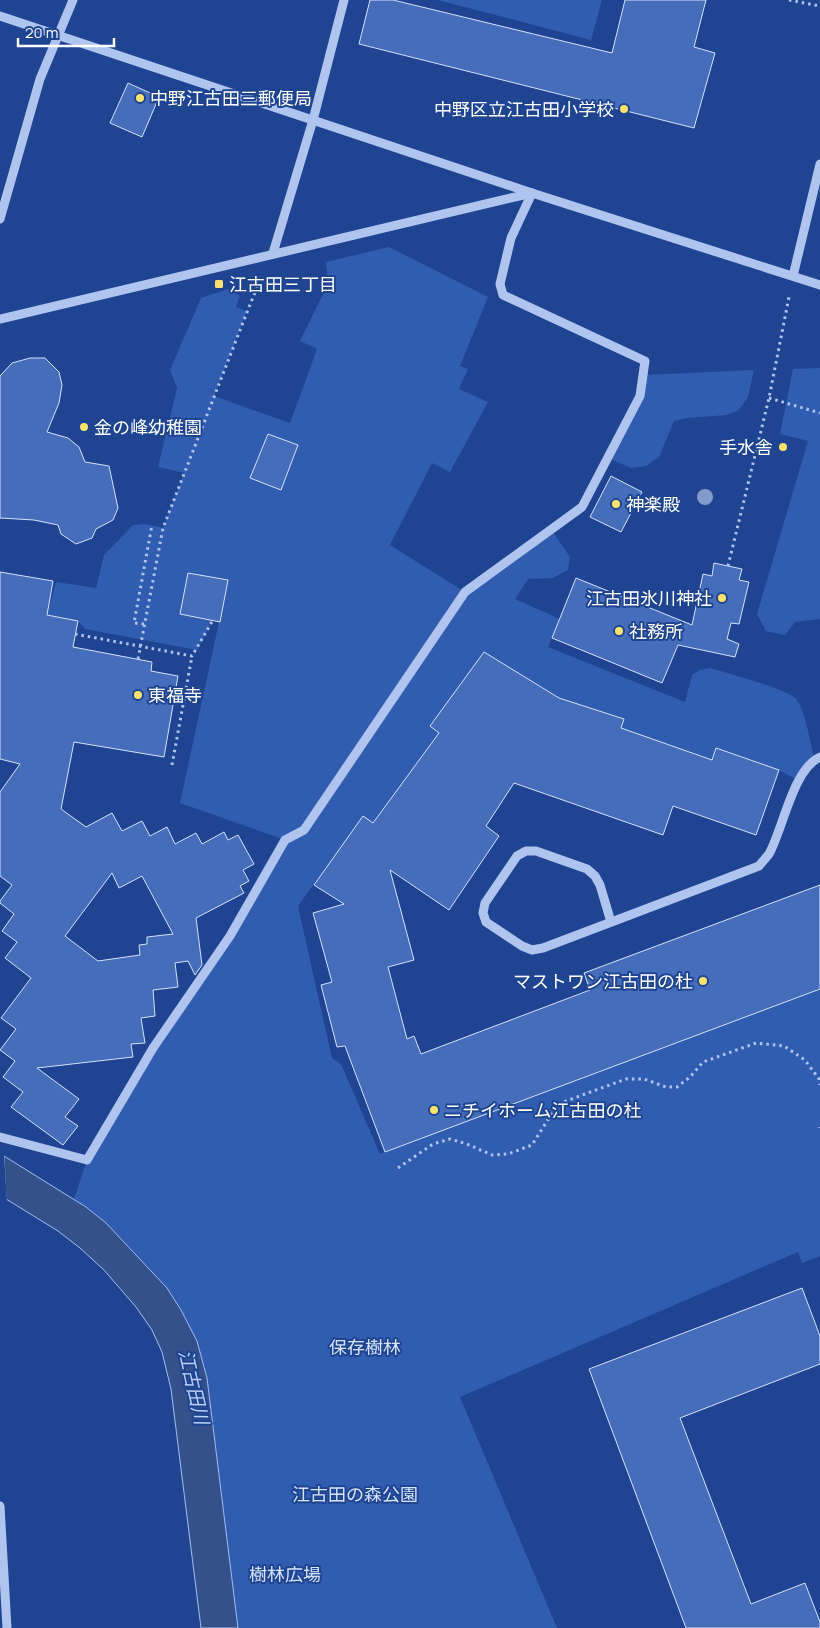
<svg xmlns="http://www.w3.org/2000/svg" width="820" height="1628" font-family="Manrope,'Noto Sans JP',sans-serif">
	<rect width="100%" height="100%" fill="#1e4492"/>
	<!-- green -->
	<g fill="#315db0" fill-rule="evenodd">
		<path d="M 438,0 L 602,0 L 591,40 Z"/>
		<path d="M 389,247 L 488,297 L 460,366 L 468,369 L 459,389 L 488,402 L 450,472 L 432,463 L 390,545 L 465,592 L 551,529 L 570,557 L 568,570 L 553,578 L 528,579 L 515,599 L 560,619 L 548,647 L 685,702 L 692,675 L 700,670 L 710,668 C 726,673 789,689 797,700 C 806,713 810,743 815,760 L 799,781 L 779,770 L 716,748 L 712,760 L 621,728 L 624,719 L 549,695 L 547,691 L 484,652 L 430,726 L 439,733 L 373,823 L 363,817 L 298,906 L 332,1058 L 341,1064 L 380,1154 L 820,989 L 820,1256 L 802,1263 L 798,1252 L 460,1397 L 557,1628 L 238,1628 L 208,1388 L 197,1341 L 167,1288 L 106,1223 L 86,1207 L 74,1199 L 87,1160 L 153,1048 L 230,936 L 285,840 L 180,803 L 228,580 L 188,573 L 180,613 L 213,620 L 197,650 L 85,629 L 78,621 L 47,615 L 56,582 L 96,588 L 104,555 L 133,525 L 145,524 L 163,528 L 184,473 L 158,467 L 177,388 L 170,370 L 201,298 L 228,289 L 240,296 L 236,307 L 247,311 L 214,396 L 290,423 L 317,349 L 300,341 L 328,284 L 326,262 ZM 268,434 L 298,445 L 250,478 Z"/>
		<path d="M 820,368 L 820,619 L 795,622 L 785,635 L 766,631 L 757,614 L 808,441 L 780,434 L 793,369 Z"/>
		<path d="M 754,370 L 748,397 L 739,410 L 727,415 L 687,418 L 674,421 L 659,457 L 646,466 L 631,468 L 608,458 L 640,396 L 643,375 Z"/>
	</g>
	<!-- water -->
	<path fill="#35518b" stroke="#a2bef0" d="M 4,1156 L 86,1207 L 106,1223 L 167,1288 L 181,1310 L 197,1341 L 207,1378 L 238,1628 L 201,1628 L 171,1389 L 162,1352 L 152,1330 L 136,1307 L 104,1270 L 80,1248 L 58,1231 L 6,1199 Z"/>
	<!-- pier -->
	<path fill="#1e4492" d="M 0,1153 L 4,1154 L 7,1203 L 0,1201 Z"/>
	<!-- building -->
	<g fill="#466db9" stroke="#d5e2fa" fill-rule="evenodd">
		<path d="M 370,0 L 393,0 L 612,53 L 625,0 L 706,0 L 694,47 L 715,53 L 694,128 L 359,44 Z"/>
		<path d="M 128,83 L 159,97 L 142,137 L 110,123 Z"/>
		<path d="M 30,358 L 45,358 L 59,372 L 62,385 L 59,403 L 47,432 L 68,438 L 79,447 L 85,462 L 109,466 L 118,508 L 113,520 L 96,529 L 92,538 L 76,544 L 61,534 L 58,525 L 34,520 L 0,518 L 0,376 L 12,363 Z"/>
		<path d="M 268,434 L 298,445 L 281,490 L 250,478 Z"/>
		<path d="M 611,476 L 642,492 L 621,532 L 590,517 Z"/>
		<path d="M 714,563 L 742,569 L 739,580 L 749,582 L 739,624 L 731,623 L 727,639 L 739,644 L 735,657 L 678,645 L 662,683 L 552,638 L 576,578 L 692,625 L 703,574 L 712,576 Z"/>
		<path d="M 0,572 L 53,581 L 47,615 L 78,621 L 73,647 L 152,662 L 151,671 L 178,676 L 164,757 L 74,742 L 61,809 L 86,827 L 112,813 L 122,831 L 142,821 L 150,836 L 167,827 L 175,844 L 196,833 L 202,844 L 224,832 L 228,840 L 238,835 L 254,864 L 243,870 L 249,881 L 240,886 L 244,893 L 196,918 L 202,965 L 195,975 L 188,961 L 175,963 L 178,987 L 153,990 L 155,1016 L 141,1018 L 145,1043 L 131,1044 L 133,1057 L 37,1068 L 79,1099 L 65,1117 L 78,1126 L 63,1145 L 11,1107 L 23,1092 L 3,1077 L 15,1061 L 0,1050 L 16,1029 L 1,1018 L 31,978 L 5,958 L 17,942 L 2,931 L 14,914 L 0,903 L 0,901 L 12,885 L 0,876 L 0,792 L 20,764 L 0,759 ZM 112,873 L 119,888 L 142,876 L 173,934 L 147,937 L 147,944 L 139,945 L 140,955 L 98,961 L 65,936 Z"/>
		<path d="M 188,573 L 228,580 L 220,622 L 180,614 Z"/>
		<path d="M 484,652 L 559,698 L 624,719 L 621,728 L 712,760 L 716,748 L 779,770 L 756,835 L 673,806 L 663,835 L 514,783 L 486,826 L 499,836 L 449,910 L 390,870 L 414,960 L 388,967 L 407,1039 L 414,1036 L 421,1054 L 590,990 L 584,973 L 820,885 L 820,989 L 385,1152 L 345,1046 L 337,1047 L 321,985 L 332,982 L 313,913 L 344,904 L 314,885 L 363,816 L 373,823 L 439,733 L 430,726 Z"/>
		<path d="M 802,1288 L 820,1336 L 820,1364 L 680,1418 L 751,1604 L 805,1583 L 820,1622 L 820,1628 L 686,1628 L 589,1369 Z"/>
	</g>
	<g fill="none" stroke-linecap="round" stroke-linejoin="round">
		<!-- path -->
		<g stroke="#afc4ee" stroke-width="3" stroke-dasharray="2.5 4" stroke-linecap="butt">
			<path d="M 789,0 L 820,6"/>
			<path d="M 769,398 L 820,413"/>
			<path d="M 728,566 L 769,398 L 789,297"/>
			<path d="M 144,624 L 134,623 L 152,525"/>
			<path d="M 75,634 L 192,656 L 213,620"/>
			<path d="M 138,659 L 163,528 L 251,302 L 261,279"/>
			<path d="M 172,765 L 192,656"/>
			<path d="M 820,1127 L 820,1128"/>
			<path d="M 398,1168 L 433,1144 L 450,1139 L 467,1144 L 492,1155 L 508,1154 L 532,1145 L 554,1110 L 566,1101 L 626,1079 L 644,1079 L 666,1087 L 677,1087 L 690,1077 L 703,1062 L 756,1043 L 784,1046 L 805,1060 L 819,1079 L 820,1085"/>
		</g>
		<!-- minor -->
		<g stroke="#afc4ee" stroke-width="9">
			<path d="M 0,16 L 532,193 L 820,285"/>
			<path d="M 0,219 L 40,79 L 73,0"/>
			<path d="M 273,253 L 313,120 L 344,0"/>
			<path d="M 793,276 L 820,164"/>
			<path d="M 0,319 L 532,193"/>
			<path d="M 611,922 L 600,885 L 595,876 L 587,869 L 536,851 L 526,851 L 517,856 L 485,903 L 483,913 L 486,922 L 522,946 L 532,950 L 543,948 L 759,866 C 762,862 766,858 769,854 C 783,829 793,769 820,757"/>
			<path d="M 0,1137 L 87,1160 L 153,1048 L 230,936 L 285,840 L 304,830 L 465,592 L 582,507 L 640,396 L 645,361 L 503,295 L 500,284 L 511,238 L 532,193"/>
			<path d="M 0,1506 L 7,1628"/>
		</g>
	</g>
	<!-- trees -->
	<circle fill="#839bcb" cx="705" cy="497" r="8"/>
	<!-- markers -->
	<g fill="#fde36e" stroke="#1e4492" stroke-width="2">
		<circle cx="140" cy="98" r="5"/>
		<circle cx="624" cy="109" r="5"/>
		<rect x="214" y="279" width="10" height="10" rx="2.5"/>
		<circle cx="84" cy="427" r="5"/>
		<circle cx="783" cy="447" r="5"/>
		<circle cx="616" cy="504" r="5"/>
		<circle cx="722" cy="598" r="5"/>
		<circle cx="619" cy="631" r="5"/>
		<circle cx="138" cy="695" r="5"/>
		<circle cx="703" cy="981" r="5"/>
		<circle cx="434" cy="1110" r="5"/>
	</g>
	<g text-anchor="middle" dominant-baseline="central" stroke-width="4" stroke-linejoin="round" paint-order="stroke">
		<!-- poi labels -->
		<g font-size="18" fill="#fff" stroke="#1e4492" text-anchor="start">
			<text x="150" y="98">中野江古田三郵便局</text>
			<text x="614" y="109" text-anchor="end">中野区立江古田小学校</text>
			<text x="229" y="284">江古田三丁目</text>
			<text x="94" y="427">金の峰幼稚園</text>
			<text x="773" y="447" text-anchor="end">手水舎</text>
			<text x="626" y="504">神楽殿</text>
			<text x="712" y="598" text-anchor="end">江古田氷川神社</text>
			<text x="629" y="631">社務所</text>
			<text x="148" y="695">東福寺</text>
			<text x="693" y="981" text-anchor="end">マストワン江古田の杜</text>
			<text x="444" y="1110">ニチイホーム江古田の杜</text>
		</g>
		<!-- park labels -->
		<g font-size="18" fill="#d5e2fa" stroke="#1e4492">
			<text x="365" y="1347">保存樹林</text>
			<text x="355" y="1494">江古田の森公園</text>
			<text x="285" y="1574">樹林広場</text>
		</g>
		<!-- water labels -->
		<g font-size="19" font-style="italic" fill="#bbcff5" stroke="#1e4492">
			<text transform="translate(194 1387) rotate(77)">江古田川</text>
		</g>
	</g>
	<!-- scale -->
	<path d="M18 38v8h96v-8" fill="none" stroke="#ffffff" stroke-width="2.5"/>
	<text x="25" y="38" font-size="15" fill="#ffffff" stroke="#1e4492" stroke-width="4" paint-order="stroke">20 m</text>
</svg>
